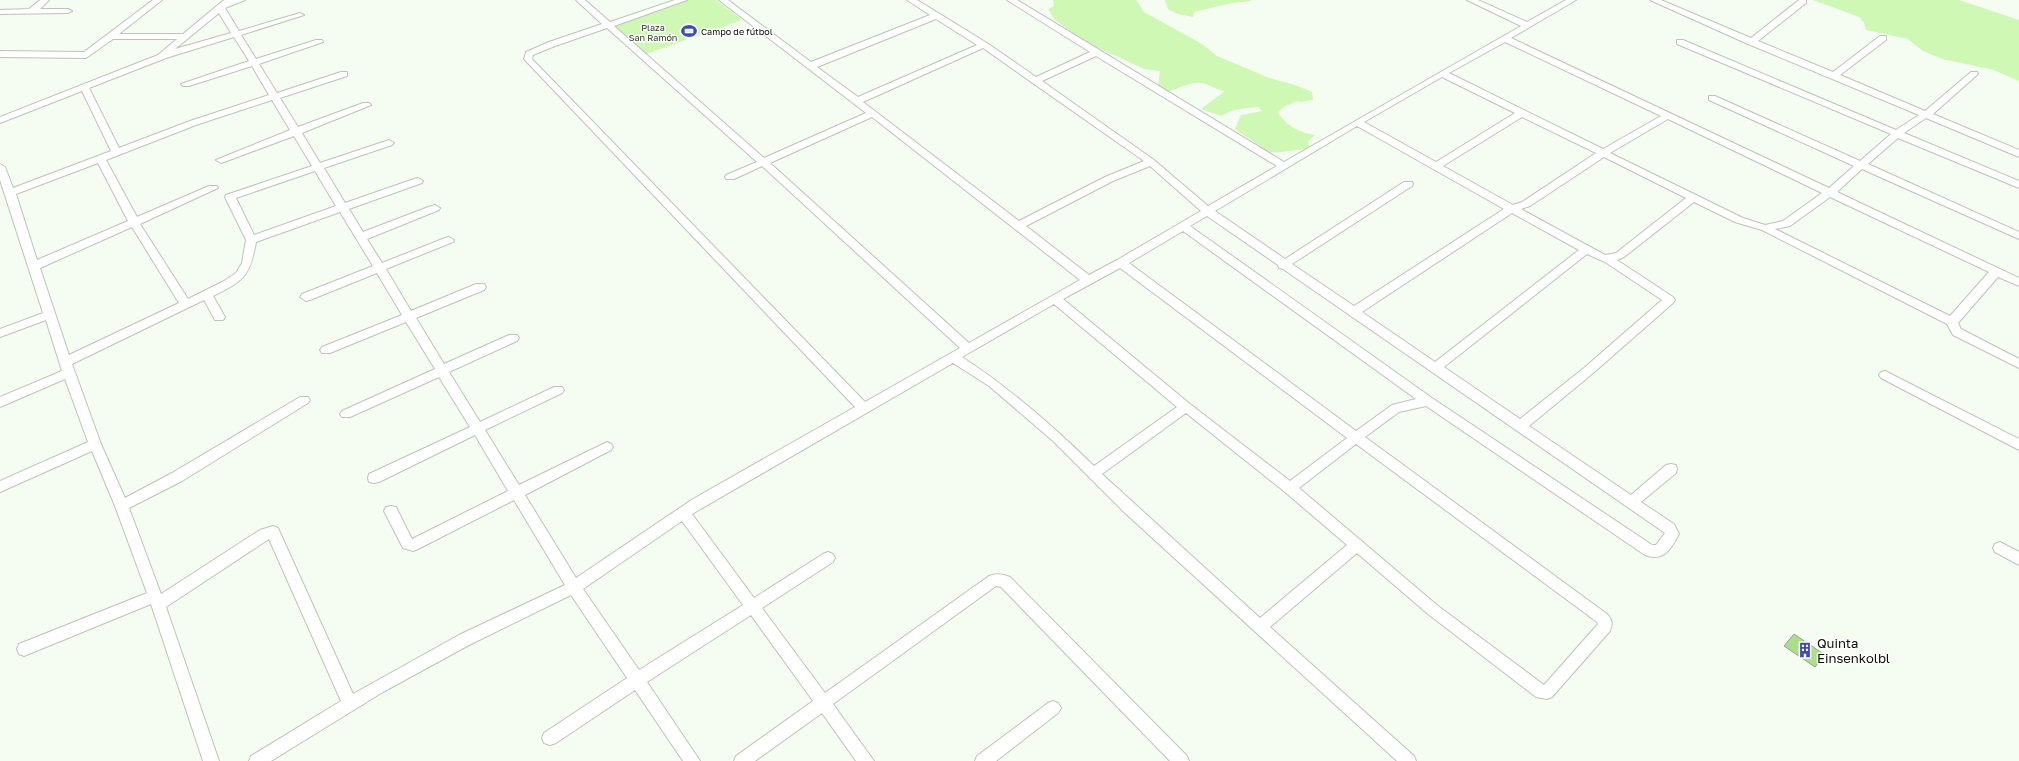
<svg xmlns="http://www.w3.org/2000/svg" width="2019" height="761" font-family="'Golos Text',sans-serif">
	<rect width="100%" height="100%" fill="#f5fcf1"/>
	<!-- green -->
	<g fill="#cef8b4">
		<path d="M 689,0 L 716,0 L 742,20 L 646,54 L 615,26 Z"/>
		<path d="M 1053,0 L 1136,0 L 1144,12 L 1202,44 L 1217,56 L 1269,78 L 1295,85 L 1312,92 L 1313,100 L 1300,102 L 1298,101 L 1283,107 L 1278,113 C 1287,126 1300,133 1315,135 L 1308,141 L 1309,149 C 1293,149 1278,155 1261,151 L 1260,146 L 1235,129 L 1241,115 L 1262,111 L 1258,107 C 1244,108 1233,109 1221,116 L 1201,109 L 1225,91 C 1218,91 1210,84 1202,83 C 1187,81 1177,91 1163,92 L 1158,85 L 1160,71 L 1144,69 L 1083,41 L 1055,20 L 1048,9 L 1054,6 Z"/>
		<path d="M 1165,0 L 1251,0 L 1251,1 L 1232,3 L 1194,12 L 1193,17 L 1178,14 L 1168,9 Z"/>
		<path d="M 1813,0 L 1959,0 L 2019,20 L 2019,81 L 1994,70 L 1942,59 L 1923,51 L 1908,39 L 1866,30 L 1864,23 L 1859,17 Z"/>
	</g>
	<!-- building -->
	<path fill="#abdf89" stroke="#99a096" d="M 1794,634 L 1825,655 L 1815,667 L 1784,646 Z"/>
	<g fill="none" stroke-linecap="round" stroke-linejoin="round">
		<defs>
			<g id="street">
				<path d="M 40,0 L 49,0 L 40,9 L 68,9 L 72,11 L 68,13 L 0,14 L 0,10 L 29,9 Z"/>
				<path d="M 153,0 L 162,0 L 119,34 L 183,34 L 224,0 L 245,0 L 225,8 L 239,31 L 300,13 L 304,15 L 241,35 L 256,59 L 316,40 L 322,40 L 323,42 L 259,64 L 277,93 L 341,72 L 347,72 L 347,76 L 280,98 L 298,127 L 363,103 L 369,103 L 371,105 L 302,133 L 320,163 L 389,140 L 394,143 L 392,145 L 324,168 L 345,203 L 414,179 L 418,178 L 423,181 L 422,183 L 349,209 L 363,232 L 431,206 L 435,205 L 440,208 L 439,210 L 367,239 L 382,263 L 445,238 L 449,237 L 454,240 L 453,242 L 386,269 L 411,311 L 476,284 L 484,284 L 486,287 L 484,290 L 416,318 L 444,364 L 509,335 L 517,335 L 519,338 L 517,341 L 449,372 L 480,422 L 554,387 L 562,387 L 564,390 L 562,393 L 485,430 L 519,485 L 603,444 L 607,442 L 611,444 L 613,447 L 611,450 L 525,495 L 576,578 L 693,499 L 855,407 L 524,59 L 526,52 L 549,42 L 602,24 L 576,0 L 585,0 L 610,22 L 675,0 L 687,0 L 614,26 L 764,158 L 866,113 L 719,0 L 728,0 L 811,62 L 930,15 L 907,0 L 917,0 L 987,43 L 1036,77 L 1090,52 L 1007,0 L 1017,0 L 1284,162 L 1521,26 L 1467,0 L 1478,0 L 1527,22 L 1566,0 L 1576,0 L 1511,38 L 1829,188 L 1854,166 L 1709,100 L 1709,96 L 1715,96 L 1860,161 L 1891,134 L 1677,44 L 1677,40 L 1683,40 L 1896,130 L 1919,115 L 1748,44 L 1650,0 L 1661,0 L 1751,38 L 1799,0 L 1806,0 L 1806,3 L 1758,41 L 1833,72 L 1880,36 L 1886,36 L 1886,40 L 1840,75 L 1925,111 L 1971,72 L 1977,72 L 1978,74 L 1933,114 L 2019,150 L 2019,157 L 1926,118 L 1904,133 L 2019,181 L 2019,188 L 1898,138 L 1868,164 L 2019,232 L 2019,239 L 1862,169 L 1837,192 L 2019,278 L 2019,286 L 1998,277 L 1958,323 L 1961,329 L 2019,359 L 2019,368 L 1953,335 L 1947,324 L 1762,230 L 1735,222 L 1694,202 L 1624,257 L 1617,260 L 1673,297 L 1675,300 L 1673,303 L 1592,374 L 1529,426 L 1631,495 L 1666,465 L 1671,464 L 1676,465 L 1677,469 L 1676,473 L 1641,502 L 1674,524 L 1679,534 C 1671,549 1664,562 1645,555 L 1426,406 L 1399,412 L 1365,437 L 1607,614 C 1612,620 1613,623 1610,631 L 1552,697 L 1547,699 L 1536,697 L 1428,614 L 1357,553 L 1270,627 L 1414,756 L 1416,761 L 1397,761 L 1125,513 L 1052,440 L 989,386 L 953,363 L 692,514 L 754,598 L 823,554 L 828,552 L 833,554 L 835,558 L 833,562 L 762,608 L 825,693 L 989,576 C 996,573 1003,574 1010,577 L 1187,756 L 1189,761 L 1170,761 L 1001,587 L 996,586 L 833,704 L 874,761 L 856,761 L 822,713 L 755,761 L 734,761 L 736,756 L 813,701 L 751,615 L 647,682 L 700,761 L 683,761 L 635,690 L 556,743 L 550,745 L 544,743 L 542,738 L 544,733 L 627,678 L 571,595 L 469,645 L 383,692 L 271,761 L 249,761 L 251,756 L 341,701 L 269,539 L 166,607 L 219,761 L 203,761 L 151,604 L 24,656 L 19,654 L 17,649 L 19,644 L 147,593 L 115,506 L 92,451 L 0,492 L 0,481 L 88,442 L 65,379 L 0,407 L 0,397 L 62,371 L 46,320 L 0,337 L 0,329 L 43,313 L 0,180 L 0,164 L 5,167 L 13,188 L 111,151 L 82,91 L 0,123 L 0,117 L 158,55 L 177,39 L 113,39 L 86,58 L 0,57 L 0,51 L 84,52 ZM 219,13 L 231,33 L 175,49 ZM 936,19 L 977,45 L 858,97 L 817,67 ZM 607,28 L 757,162 L 726,175 L 725,177 L 726,179 L 734,179 L 762,166 L 960,348 L 865,402 L 532,59 L 533,55 L 555,46 ZM 234,37 L 249,61 L 181,84 L 183,86 L 189,86 L 252,66 L 269,95 L 190,121 L 119,148 L 89,88 L 166,58 ZM 1505,42 L 1661,116 L 1603,149 L 1449,73 ZM 983,48 L 1144,161 L 1105,177 L 1019,221 L 863,102 ZM 1096,56 L 1277,166 L 1208,206 L 1154,160 L 1042,81 ZM 1442,77 L 1515,113 L 1436,162 L 1364,122 ZM 272,100 L 290,130 L 216,160 L 221,163 L 224,162 L 294,136 L 312,166 L 226,195 L 225,197 L 246,240 L 242,263 L 236,273 L 224,281 L 188,299 L 140,224 L 218,188 L 217,186 L 209,186 L 137,217 L 106,160 L 196,125 ZM 872,117 L 1080,280 L 969,343 L 770,163 ZM 1522,117 L 1596,153 L 1522,202 L 1513,205 L 1443,166 ZM 1668,119 L 1822,193 L 1783,221 L 1765,225 L 1743,218 L 1610,153 ZM 1357,126 L 1504,209 L 1354,306 L 1292,264 L 1412,186 L 1413,184 L 1412,182 L 1404,182 L 1285,259 L 1215,211 ZM 1604,157 L 1686,198 L 1616,253 L 1605,255 L 1521,209 L 1530,206 ZM 98,163 L 128,221 L 37,260 L 16,194 ZM 1150,166 L 1201,211 L 1117,260 L 1089,275 L 1026,226 L 1113,181 ZM 315,171 L 336,206 L 254,235 L 236,198 ZM 1830,197 L 1989,272 L 1950,316 L 1775,229 L 1790,226 ZM 340,212 L 373,266 L 302,294 L 300,297 L 306,301 L 310,300 L 377,273 L 402,315 L 322,347 L 320,350 L 322,353 L 330,353 L 406,322 L 435,369 L 342,411 L 340,414 L 342,417 L 350,417 L 439,377 L 470,427 L 369,474 L 368,478 L 369,482 L 374,483 L 379,482 L 475,435 L 508,491 L 412,539 L 396,507 L 391,506 L 386,507 L 384,511 L 403,548 L 413,551 L 418,549 L 514,500 L 565,585 L 459,635 L 353,694 L 278,528 L 273,526 L 260,530 L 161,594 L 129,508 L 182,481 L 308,403 L 310,400 L 308,397 L 300,397 L 172,473 L 125,498 L 101,444 L 72,364 L 204,300 L 215,320 L 223,320 L 225,317 L 213,296 C 244,281 250,276 256,242 ZM 1512,213 L 1579,250 L 1435,362 L 1362,312 ZM 1207,216 L 1278,265 L 1279,268 L 1283,269 L 1665,533 L 1656,545 L 1652,545 L 1432,398 L 1190,226 ZM 132,227 L 179,303 L 69,355 L 40,268 ZM 1183,231 L 1416,399 L 1392,405 L 1356,431 L 1129,263 ZM 1587,254 L 1605,262 L 1662,300 L 1584,368 L 1520,419 L 1444,367 ZM 1120,268 L 1347,438 L 1290,481 L 1190,404 L 1063,299 ZM 1054,304 L 1177,407 L 1094,466 C 1052,425 1011,389 962,357 ZM 1186,413 L 1285,492 L 1347,545 L 1260,618 L 1102,474 ZM 1356,444 L 1597,622 L 1598,624 L 1544,685 L 1438,606 L 1299,488 ZM 682,521 L 743,605 L 639,670 L 583,589 Z"/>
				<path d="M 1885,371 L 2019,439 L 2019,450 L 1881,378 L 1879,375 L 1881,372 Z"/>
				<path d="M 2000,542 L 2019,552 L 2019,565 L 1995,552 L 1993,548 L 1995,544 Z"/>
				<path d="M 1053,701 L 1058,703 L 1061,708 L 1058,713 L 996,761 L 975,761 L 977,756 L 1048,703 Z"/>
			</g>
		</defs>
		<!-- street casing -->
		<use href="#street" stroke="#bcc3b9" stroke-width="2"/>
		<!-- street -->
		<use href="#street" fill="#fff" fill-rule="evenodd"/>
	</g>
	<!-- icons -->
	<defs>
		<symbol id="stadium-bare" viewBox="-9 -9 18 18"><path d="M0-5a6.5 5 0 1 0 0 10a6.5 5 0 1 0 0-10ZM-3.5-1.8h7v3.6h-7Z" fill="#4049bd" stroke="#fff" stroke-width="2.5" paint-order="stroke"/></symbol>
		<symbol id="building-bare" viewBox="-9 -9 18 18"><path d="M-4-6H4V6H1V3H-1V6H-4ZM-2.5-4.3h1.7v1.8h-1.7ZM.8-4.3h1.7v1.8H.8ZM-2.5-1h1.7V.8h-1.7ZM.8-1h1.7V.8H.8Z" fill="#4049bd" stroke="#fff" stroke-width="2.5" paint-order="stroke"/></symbol>
	</defs>
	<g fill-rule="evenodd">
		<use href="#stadium-bare" x="678" y="20" width="22" height="22"/>
		<use href="#building-bare" x="1794" y="639" width="22" height="22"/>
	</g>
	<g text-anchor="middle" dominant-baseline="central" stroke-width="3" stroke-linejoin="round" paint-order="stroke">
		<!-- far-park labels -->
		<g font-size="9" fill="#1f3310" stroke="#fff">
			<text x="653" y="27">Plaza<tspan x="653" dy="10">San Ramón</tspan></text>
		</g>
		<!-- far-poi labels -->
		<g font-size="9" fill="#0b0d0a" stroke="#fff" text-anchor="start">
			<text x="701" y="31">Campo de fútbol</text>
		</g>
		<!-- near-poi labels -->
		<g font-size="13" fill="#0b0d0a" stroke="#fff" text-anchor="start">
			<text x="1817" y="643">Quinta<tspan x="1817" dy="15">Einsenkolbl</tspan></text>
		</g>
	</g>
</svg>
